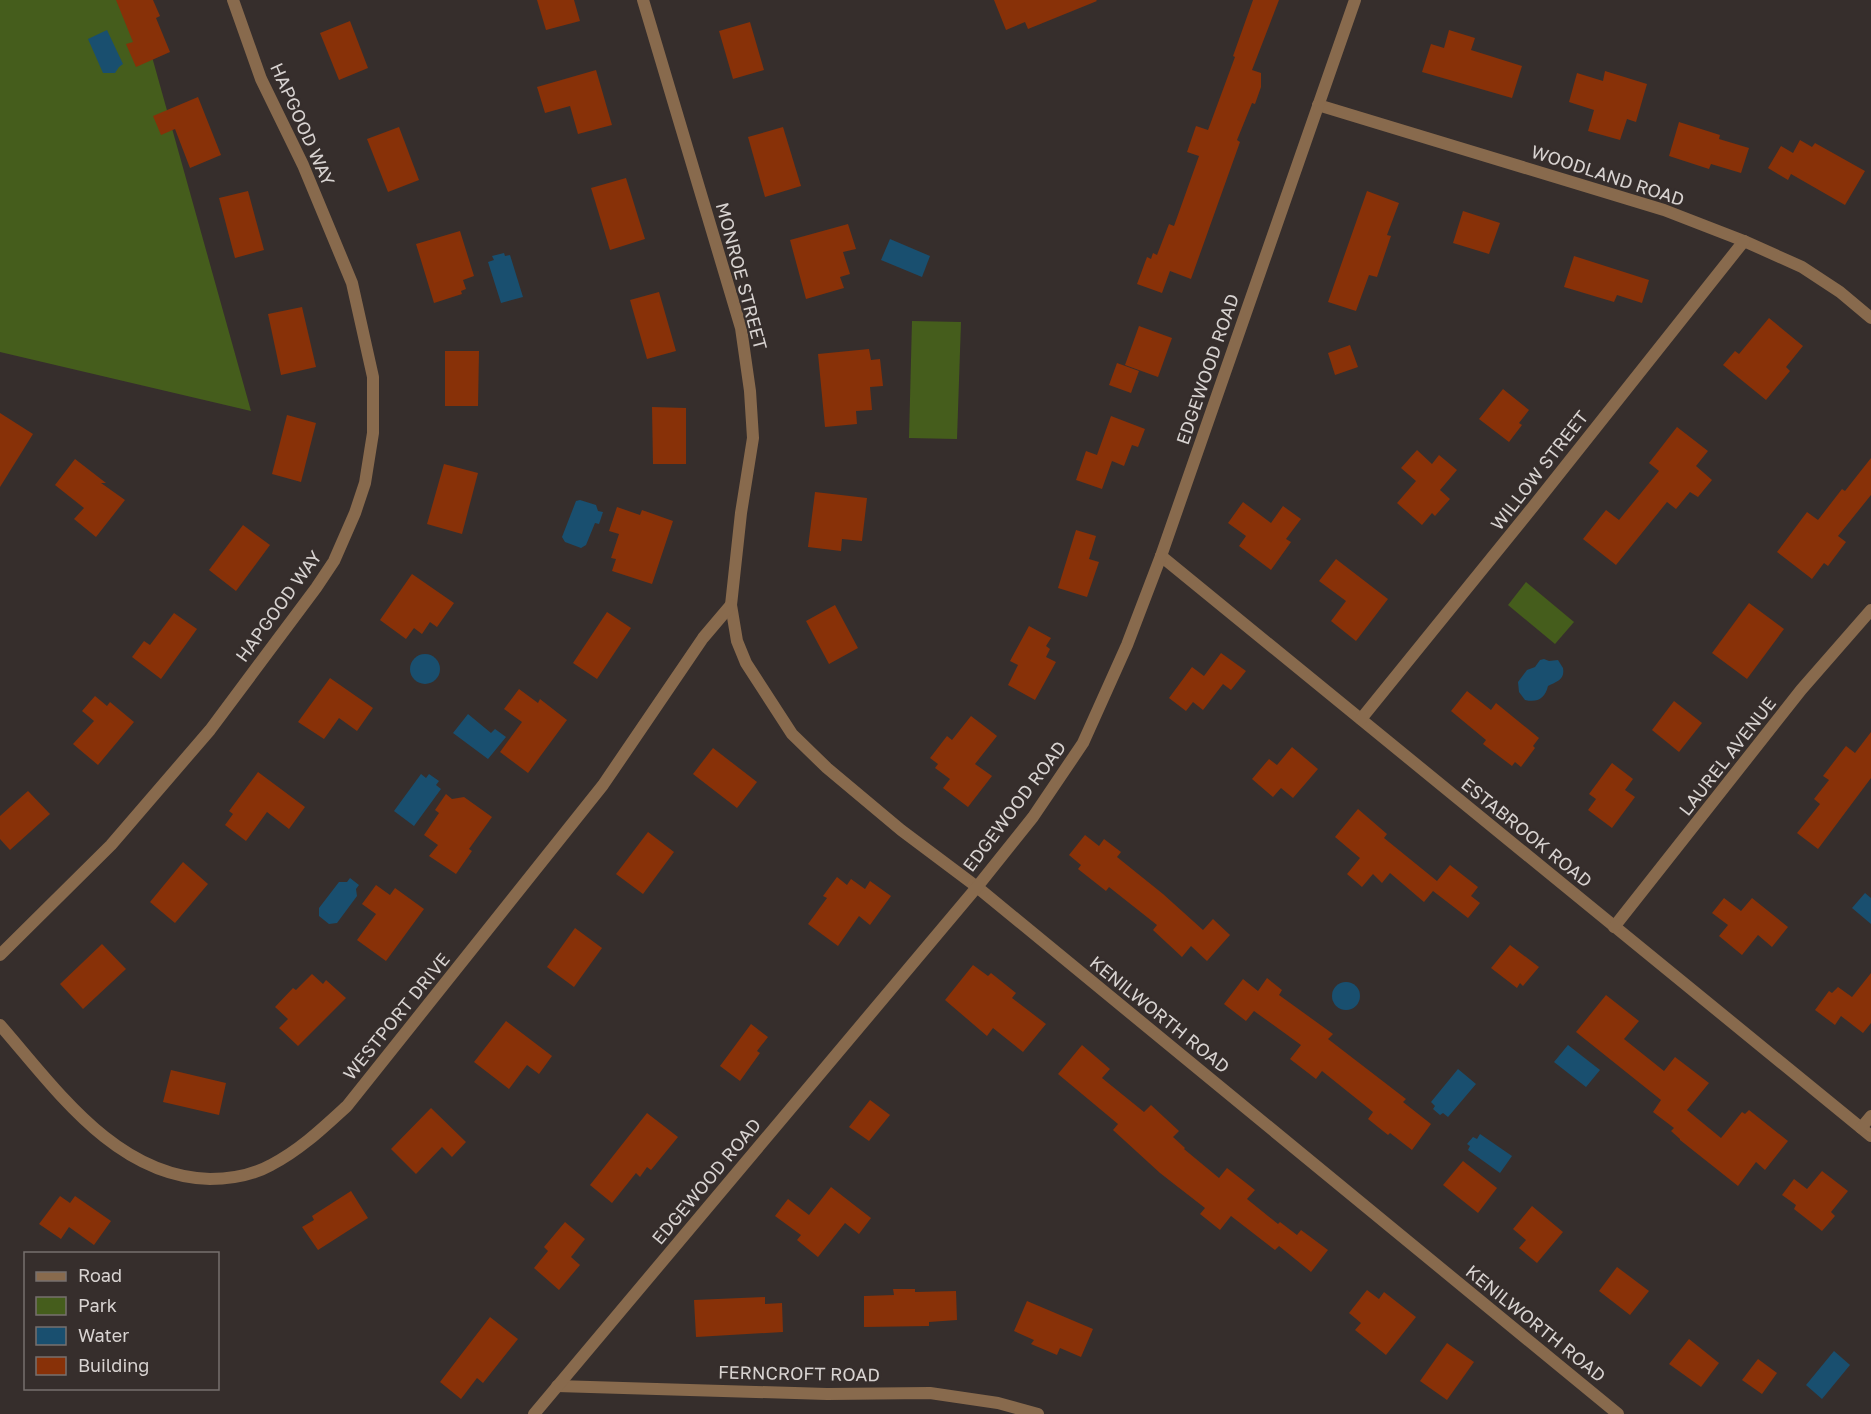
<svg xmlns="http://www.w3.org/2000/svg" width="1871" height="1414" font-family="'Golos Text',sans-serif">
	<rect width="100%" height="100%" fill="#362e2c"/>
	<!-- green -->
	<g fill="#455d1c">
		<path d="M 0,0 L 138,0 L 142,21 L 251,411 L 0,352 Z"/>
		<path d="M 912,321 L 961,322 L 957,439 L 909,438 Z"/>
		<path d="M 1526,582 L 1574,622 L 1555,644 L 1508,605 Z"/>
	</g>
	<!-- water -->
	<g fill="#194f6f">
		<path d="M 107,30 L 123,64 L 119,67 L 115,73 L 103,73 L 88,39 Z"/>
		<path d="M 890,239 L 930,256 L 922,277 L 881,260 Z"/>
		<path d="M 504,253 L 505,256 L 510,255 L 523,297 L 501,303 L 488,262 L 494,260 L 492,256 Z"/>
		<path d="M 580,500 L 596,505 L 598,511 L 603,512 L 599,524 L 595,523 L 586,545 L 581,548 L 565,542 L 562,537 L 576,501 Z"/>
		<circle cx="425" cy="669" r="15"/>
		<path d="M 1544,659 L 1549,661 L 1558,660 L 1563,668 C 1565,680 1557,681 1548,686 C 1545,698 1538,703 1525,700 L 1519,692 L 1518,682 L 1527,670 L 1535,667 L 1540,660 Z"/>
		<path d="M 468,714 L 491,733 L 495,729 L 506,737 L 488,759 L 453,733 Z"/>
		<path d="M 421,774 L 426,778 L 429,774 L 439,781 L 436,785 L 441,789 L 414,826 L 394,811 Z"/>
		<path d="M 350,878 L 359,885 L 356,889 L 357,896 L 337,923 L 329,924 L 319,916 L 319,908 L 339,882 L 347,882 Z"/>
		<path d="M 1865,893 L 1871,898 L 1871,924 L 1852,908 Z"/>
		<circle cx="1346" cy="996" r="14"/>
		<path d="M 1568,1045 L 1600,1070 L 1586,1087 L 1554,1062 Z"/>
		<path d="M 1458,1069 L 1476,1084 L 1448,1117 L 1443,1113 L 1440,1115 L 1433,1109 L 1435,1106 L 1431,1102 Z"/>
		<path d="M 1480,1134 L 1512,1156 L 1500,1173 L 1468,1150 L 1470,1146 L 1467,1144 L 1473,1137 L 1477,1139 Z"/>
		<path d="M 1834,1351 L 1850,1365 L 1822,1399 L 1806,1385 Z"/>
	</g>
	<!-- building -->
	<g fill="#883108">
		<path d="M 116,0 L 153,0 L 160,16 L 156,18 L 170,52 L 136,67 L 126,44 L 133,42 Z"/>
		<path d="M 537,0 L 574,0 L 580,21 L 546,30 Z"/>
		<path d="M 994,0 L 1096,0 L 1097,1 L 1028,29 L 1025,22 L 1006,30 Z"/>
		<path d="M 1253,0 L 1279,0 L 1252,70 L 1261,73 L 1261,87 L 1255,104 L 1252,103 L 1237,140 L 1240,142 L 1191,279 L 1170,271 L 1162,293 L 1137,284 L 1147,257 L 1151,259 L 1153,253 L 1157,255 L 1169,224 L 1174,226 L 1199,156 L 1187,152 L 1196,126 L 1208,130 L 1235,57 L 1233,56 Z"/>
		<path d="M 350,21 L 368,68 L 339,80 L 320,33 Z"/>
		<path d="M 750,22 L 764,70 L 733,79 L 719,31 Z"/>
		<path d="M 1449,30 L 1475,38 L 1471,50 L 1522,66 L 1512,98 L 1422,72 L 1431,44 L 1444,48 Z"/>
		<path d="M 596,70 L 612,125 L 578,134 L 570,106 L 545,113 L 537,87 Z"/>
		<path d="M 1605,71 L 1647,84 L 1636,122 L 1627,119 L 1620,140 L 1588,131 L 1594,110 L 1569,102 L 1577,73 L 1603,81 Z"/>
		<path d="M 198,97 L 221,155 L 190,168 L 175,129 L 161,135 L 153,116 Z"/>
		<path d="M 1679,122 L 1720,135 L 1719,139 L 1749,148 L 1741,173 L 1711,164 L 1709,169 L 1669,156 Z"/>
		<path d="M 399,127 L 419,180 L 388,192 L 367,139 Z"/>
		<path d="M 783,127 L 801,186 L 765,197 L 748,137 Z"/>
		<path d="M 1800,140 L 1812,147 L 1815,143 L 1865,171 L 1845,205 L 1791,174 L 1788,180 L 1768,168 L 1781,146 L 1793,153 Z"/>
		<path d="M 626,178 L 645,239 L 610,250 L 591,188 Z"/>
		<path d="M 248,191 L 264,250 L 235,258 L 219,198 Z"/>
		<path d="M 1367,191 L 1399,203 L 1387,235 L 1391,236 L 1377,277 L 1369,275 L 1356,311 L 1328,302 Z"/>
		<path d="M 1463,211 L 1500,223 L 1489,254 L 1453,243 Z"/>
		<path d="M 848,224 L 856,249 L 843,252 L 850,274 L 840,277 L 844,288 L 806,299 L 790,240 Z"/>
		<path d="M 460,231 L 474,276 L 463,280 L 466,289 L 461,291 L 462,294 L 434,303 L 416,244 Z"/>
		<path d="M 1574,256 L 1649,280 L 1642,303 L 1617,295 L 1614,302 L 1564,287 Z"/>
		<path d="M 659,292 L 676,351 L 647,359 L 630,300 Z"/>
		<path d="M 302,307 L 316,367 L 281,375 L 268,314 Z"/>
		<path d="M 1769,318 L 1803,346 L 1786,367 L 1790,371 L 1766,400 L 1723,365 L 1735,351 L 1739,354 Z"/>
		<path d="M 1139,326 L 1172,338 L 1158,377 L 1125,365 Z"/>
		<path d="M 1350,345 L 1358,367 L 1335,375 L 1328,353 Z"/>
		<path d="M 869,349 L 871,360 L 880,359 L 883,386 L 870,387 L 872,410 L 856,411 L 857,424 L 825,427 L 818,354 Z"/>
		<path d="M 445,351 L 479,351 L 478,406 L 445,406 Z"/>
		<path d="M 1117,363 L 1139,371 L 1131,393 L 1109,385 Z"/>
		<path d="M 1503,389 L 1529,410 L 1519,423 L 1522,425 L 1509,442 L 1479,419 Z"/>
		<path d="M 652,407 L 686,408 L 686,464 L 653,464 Z"/>
		<path d="M 0,413 L 33,434 L 0,487 Z"/>
		<path d="M 287,415 L 316,423 L 301,482 L 272,474 Z"/>
		<path d="M 1111,416 L 1145,429 L 1138,447 L 1132,445 L 1124,466 L 1112,461 L 1102,489 L 1076,480 L 1086,451 L 1097,455 Z"/>
		<path d="M 1677,427 L 1708,451 L 1696,466 L 1712,480 L 1698,497 L 1690,492 L 1676,509 L 1667,502 L 1616,565 L 1583,539 L 1606,510 L 1619,520 L 1659,471 L 1649,463 Z"/>
		<path d="M 1417,450 L 1432,464 L 1439,455 L 1457,470 L 1440,490 L 1450,499 L 1435,516 L 1432,513 L 1422,525 L 1397,503 L 1416,481 L 1401,468 Z"/>
		<path d="M 1871,458 L 1871,495 L 1838,536 L 1846,542 L 1828,566 L 1824,563 L 1812,579 L 1777,552 L 1807,512 L 1818,520 L 1842,489 L 1845,491 Z"/>
		<path d="M 75,459 L 106,483 L 101,483 L 125,500 L 96,537 L 74,519 L 84,508 L 55,485 Z"/>
		<path d="M 444,464 L 478,473 L 462,534 L 427,524 Z"/>
		<path d="M 815,492 L 867,498 L 862,541 L 842,539 L 841,551 L 808,547 Z"/>
		<path d="M 1243,502 L 1271,523 L 1283,506 L 1301,519 L 1286,539 L 1291,542 L 1271,570 L 1239,546 L 1246,536 L 1228,523 Z"/>
		<path d="M 617,507 L 640,515 L 642,510 L 673,521 L 652,584 L 612,571 L 616,559 L 611,558 L 619,534 L 609,531 Z"/>
		<path d="M 243,525 L 270,545 L 236,591 L 209,570 Z"/>
		<path d="M 1076,530 L 1096,536 L 1089,559 L 1099,562 L 1087,597 L 1058,588 Z"/>
		<path d="M 1336,559 L 1388,599 L 1356,641 L 1331,621 L 1346,601 L 1319,581 Z"/>
		<path d="M 412,574 L 454,603 L 437,627 L 430,622 L 422,634 L 414,628 L 406,639 L 380,620 Z"/>
		<path d="M 1749,603 L 1784,629 L 1747,679 L 1712,653 Z"/>
		<path d="M 835,605 L 858,648 L 829,664 L 806,621 Z"/>
		<path d="M 607,612 L 631,628 L 597,679 L 573,663 Z"/>
		<path d="M 174,613 L 197,629 L 161,679 L 132,657 L 144,641 L 150,645 Z"/>
		<path d="M 1029,626 L 1051,638 L 1046,646 L 1050,649 L 1046,657 L 1056,662 L 1035,700 L 1008,685 L 1018,665 L 1010,661 Z"/>
		<path d="M 1221,653 L 1246,671 L 1231,690 L 1223,684 L 1203,710 L 1193,702 L 1186,711 L 1169,698 L 1192,667 L 1204,676 Z"/>
		<path d="M 330,678 L 373,708 L 357,731 L 339,718 L 324,739 L 298,722 Z"/>
		<path d="M 519,689 L 538,703 L 540,699 L 567,720 L 528,773 L 500,752 L 522,722 L 504,709 Z"/>
		<path d="M 1467,691 L 1491,710 L 1496,703 L 1539,738 L 1533,746 L 1535,748 L 1521,767 L 1515,762 L 1512,766 L 1483,744 L 1486,740 L 1451,711 Z"/>
		<path d="M 95,696 L 107,706 L 110,702 L 134,722 L 98,765 L 73,744 L 94,721 L 82,711 Z"/>
		<path d="M 1674,701 L 1702,723 L 1679,752 L 1652,730 Z"/>
		<path d="M 971,716 L 997,736 L 975,764 L 992,776 L 968,807 L 943,788 L 950,779 L 935,768 L 938,764 L 930,758 L 947,736 L 952,740 Z"/>
		<path d="M 1871,732 L 1871,778 L 1818,849 L 1797,833 L 1820,804 L 1814,799 L 1829,780 L 1823,776 L 1846,746 L 1855,753 Z"/>
		<path d="M 1292,747 L 1318,769 L 1293,798 L 1281,788 L 1273,797 L 1252,779 L 1269,759 L 1277,765 Z"/>
		<path d="M 713,748 L 757,782 L 737,808 L 693,774 Z"/>
		<path d="M 1612,763 L 1633,779 L 1625,790 L 1635,797 L 1612,828 L 1588,810 L 1596,799 L 1589,794 Z"/>
		<path d="M 258,772 L 305,807 L 289,829 L 267,812 L 246,841 L 225,825 L 233,814 L 229,811 Z"/>
		<path d="M 28,791 L 50,814 L 10,850 L 0,839 L 0,816 Z"/>
		<path d="M 446,794 L 452,799 L 464,797 L 492,817 L 469,849 L 472,851 L 456,874 L 429,856 L 438,845 L 424,835 L 439,813 L 435,810 Z"/>
		<path d="M 1358,809 L 1387,834 L 1384,838 L 1437,881 L 1450,865 L 1478,887 L 1471,896 L 1480,903 L 1468,918 L 1433,891 L 1424,902 L 1390,873 L 1382,883 L 1373,874 L 1362,887 L 1347,874 L 1360,858 L 1335,837 Z"/>
		<path d="M 648,832 L 674,852 L 643,894 L 616,874 Z"/>
		<path d="M 1085,835 L 1099,846 L 1104,839 L 1121,852 L 1117,857 L 1163,894 L 1203,930 L 1213,919 L 1230,935 L 1207,961 L 1191,946 L 1182,957 L 1153,930 L 1157,925 L 1109,887 L 1106,891 L 1078,869 L 1081,865 L 1069,855 Z"/>
		<path d="M 183,862 L 208,884 L 175,923 L 150,902 Z"/>
		<path d="M 837,877 L 847,885 L 851,879 L 865,889 L 870,881 L 891,896 L 870,925 L 859,916 L 838,946 L 808,924 L 827,898 L 823,896 Z"/>
		<path d="M 376,885 L 390,895 L 395,888 L 424,909 L 386,961 L 357,940 L 376,914 L 362,904 Z"/>
		<path d="M 1724,898 L 1741,911 L 1752,898 L 1788,927 L 1772,947 L 1758,935 L 1742,955 L 1719,936 L 1728,925 L 1712,913 Z"/>
		<path d="M 575,928 L 602,948 L 574,987 L 547,967 Z"/>
		<path d="M 102,944 L 126,969 L 83,1009 L 60,984 Z"/>
		<path d="M 1510,945 L 1539,967 L 1523,986 L 1520,983 L 1517,988 L 1491,968 Z"/>
		<path d="M 973,965 L 988,976 L 991,973 L 1016,993 L 1012,998 L 1046,1024 L 1023,1052 L 993,1028 L 987,1036 L 945,1000 Z"/>
		<path d="M 1871,973 L 1871,1023 L 1863,1033 L 1841,1016 L 1835,1025 L 1815,1010 L 1829,991 L 1832,993 L 1838,987 L 1852,997 Z"/>
		<path d="M 312,974 L 323,984 L 326,980 L 346,998 L 298,1046 L 279,1028 L 288,1019 L 275,1007 L 293,988 L 296,990 Z"/>
		<path d="M 1267,978 L 1282,990 L 1279,995 L 1333,1034 L 1328,1039 L 1406,1099 L 1403,1102 L 1431,1124 L 1412,1150 L 1390,1133 L 1388,1135 L 1368,1119 L 1373,1112 L 1322,1071 L 1316,1079 L 1290,1059 L 1301,1045 L 1254,1011 L 1246,1021 L 1224,1004 L 1243,979 L 1258,991 Z"/>
		<path d="M 1606,995 L 1639,1021 L 1624,1039 L 1664,1071 L 1675,1057 L 1709,1083 L 1687,1110 L 1721,1138 L 1742,1112 L 1745,1114 L 1749,1110 L 1788,1141 L 1765,1170 L 1756,1162 L 1738,1186 L 1680,1140 L 1680,1139 L 1671,1131 L 1674,1128 L 1653,1112 L 1661,1100 L 1576,1032 Z"/>
		<path d="M 506,1021 L 552,1056 L 539,1074 L 527,1065 L 509,1089 L 474,1062 Z"/>
		<path d="M 751,1024 L 768,1037 L 757,1051 L 760,1053 L 740,1081 L 720,1066 Z"/>
		<path d="M 1082,1045 L 1110,1069 L 1102,1078 L 1144,1112 L 1151,1105 L 1179,1131 L 1173,1137 L 1185,1148 L 1184,1149 L 1219,1178 L 1227,1168 L 1255,1190 L 1247,1199 L 1278,1224 L 1280,1222 L 1297,1235 L 1301,1230 L 1328,1250 L 1311,1272 L 1279,1246 L 1275,1250 L 1231,1216 L 1220,1230 L 1200,1214 L 1205,1208 L 1160,1173 L 1113,1130 L 1118,1124 L 1058,1074 Z"/>
		<path d="M 171,1070 L 226,1083 L 219,1115 L 163,1102 Z"/>
		<path d="M 870,1100 L 890,1115 L 869,1141 L 849,1127 Z"/>
		<path d="M 431,1108 L 466,1142 L 452,1157 L 442,1147 L 416,1174 L 391,1149 Z"/>
		<path d="M 647,1113 L 678,1137 L 651,1170 L 647,1167 L 640,1177 L 636,1173 L 612,1203 L 590,1185 Z"/>
		<path d="M 1463,1161 L 1497,1188 L 1478,1213 L 1443,1185 Z"/>
		<path d="M 1822,1171 L 1848,1191 L 1831,1212 L 1835,1216 L 1822,1231 L 1794,1209 L 1796,1205 L 1782,1195 L 1794,1179 L 1807,1189 Z"/>
		<path d="M 831,1187 L 871,1218 L 859,1234 L 845,1223 L 818,1257 L 797,1240 L 801,1235 L 775,1216 L 788,1199 L 809,1215 Z"/>
		<path d="M 351,1191 L 368,1218 L 318,1250 L 302,1227 L 314,1220 L 312,1216 Z"/>
		<path d="M 60,1196 L 70,1203 L 75,1196 L 111,1221 L 94,1245 L 69,1227 L 61,1239 L 39,1224 Z"/>
		<path d="M 1532,1206 L 1563,1232 L 1537,1263 L 1519,1248 L 1526,1240 L 1513,1229 Z"/>
		<path d="M 565,1222 L 585,1239 L 571,1257 L 580,1265 L 559,1290 L 534,1268 L 548,1251 L 544,1247 Z"/>
		<path d="M 1617,1267 L 1649,1291 L 1630,1315 L 1599,1291 Z"/>
		<path d="M 893,1289 L 915,1289 L 915,1292 L 956,1291 L 957,1320 L 929,1322 L 929,1326 L 864,1327 L 864,1296 L 894,1295 Z"/>
		<path d="M 1367,1290 L 1379,1299 L 1384,1292 L 1416,1317 L 1386,1355 L 1355,1330 L 1361,1323 L 1349,1313 Z"/>
		<path d="M 765,1297 L 765,1304 L 782,1303 L 783,1332 L 696,1337 L 694,1300 Z"/>
		<path d="M 1027,1301 L 1093,1329 L 1081,1357 L 1060,1348 L 1057,1355 L 1031,1344 L 1034,1340 L 1014,1331 Z"/>
		<path d="M 490,1317 L 518,1339 L 483,1383 L 477,1378 L 461,1399 L 440,1382 Z"/>
		<path d="M 1689,1339 L 1719,1363 L 1701,1387 L 1669,1364 Z"/>
		<path d="M 1447,1343 L 1474,1362 L 1447,1400 L 1420,1381 Z"/>
		<path d="M 1758,1359 L 1777,1373 L 1762,1394 L 1742,1380 Z"/>
	</g>
	<g fill="none" stroke-linecap="round" stroke-linejoin="round">
		<!-- minor -->
		<g stroke="#886a4d" stroke-width="12">
			<path d="M 643,0 L 741,328 L 750,391 L 753,438 L 741,513 L 731,605 L 737,641 L 746,663 L 792,734 L 827,768 L 901,830 L 977,887 L 1618,1414"/>
			<path d="M 1318,105 L 1664,210 L 1744,241 L 1802,267 L 1840,292 L 1871,318"/>
			<path d="M 1161,556 L 1871,1136"/>
			<path d="M 1361,719 L 1532,508 L 1744,241"/>
			<path d="M 1614,927 L 1801,690 L 1871,610"/>
			<path d="M 0,955 L 111,845 L 210,730 L 316,588 L 334,561 L 355,513 L 365,483 L 373,433 L 373,377 L 352,283 L 303,165 L 261,79 L 233,0"/>
			<path d="M 0,1025 C 56,1089 116,1177 210,1179 C 231,1179 253,1175 271,1165 C 300,1150 323,1128 347,1106 L 603,785 L 703,638 L 731,605"/>
			<path d="M 1861,1128 L 1871,1116"/>
			<path d="M 557,1386 L 827,1394 L 930,1393 L 998,1403 L 1038,1414"/>
			<path d="M 534,1414 L 977,887 L 1033,817 L 1083,743 L 1127,645 L 1161,556 L 1355,0"/>
		</g>
	</g>
	<g text-anchor="middle" dominant-baseline="central" stroke-width="4.5" stroke-linejoin="round" paint-order="stroke">
		<!-- street labels -->
		<g font-size="18" fill="#d8d3d1" stroke="#362e2c">
			<text transform="translate(303 124) rotate(66)">HAPGOOD WAY</text>
			<text transform="translate(1608 175) rotate(18)">WOODLAND ROAD</text>
			<text transform="translate(742 276) rotate(75)">MONROE STREET</text>
			<text transform="translate(1207 369) rotate(-71)">EDGEWOOD ROAD</text>
			<text transform="translate(1539 470) rotate(-52)">WILLOW STREET</text>
			<text transform="translate(278 606) rotate(-54)">HAPGOOD WAY</text>
			<text transform="translate(1727 756) rotate(-52)">LAUREL AVENUE</text>
			<text transform="translate(1014 806) rotate(-53)">EDGEWOOD ROAD</text>
			<text transform="translate(1527 832) rotate(39)">ESTABROOK ROAD</text>
			<text transform="translate(1160 1014) rotate(39)">KENILWORTH ROAD</text>
			<text transform="translate(396 1016) rotate(-51)">WESTPORT DRIVE</text>
			<text transform="translate(706 1181) rotate(-50)">EDGEWOOD ROAD</text>
			<text transform="translate(1536 1323) rotate(39)">KENILWORTH ROAD</text>
			<text transform="translate(799 1373) rotate(1)">FERNCROFT ROAD</text>
		</g>
	</g>
	<!-- legend -->
	<rect x="24" y="1252" width="195" height="138" fill="#362e2c" stroke="#77706e" stroke-width="1.5"/>
	<rect x="36" y="1272" width="30" height="9" fill="#886a4d" stroke="#77706e" stroke-width="1.5"/>
	<text x="78" y="1282" font-size="18" fill="#d8d3d1">Road</text>
	<rect x="36" y="1297" width="30" height="18" fill="#455d1c" stroke="#77706e" stroke-width="1.5"/>
	<text x="78" y="1312" font-size="18" fill="#d8d3d1">Park</text>
	<rect x="36" y="1327" width="30" height="18" fill="#194f6f" stroke="#77706e" stroke-width="1.5"/>
	<text x="78" y="1342" font-size="18" fill="#d8d3d1">Water</text>
	<rect x="36" y="1357" width="30" height="18" fill="#883108" stroke="#77706e" stroke-width="1.5"/>
	<text x="78" y="1372" font-size="18" fill="#d8d3d1">Building</text>
</svg>
